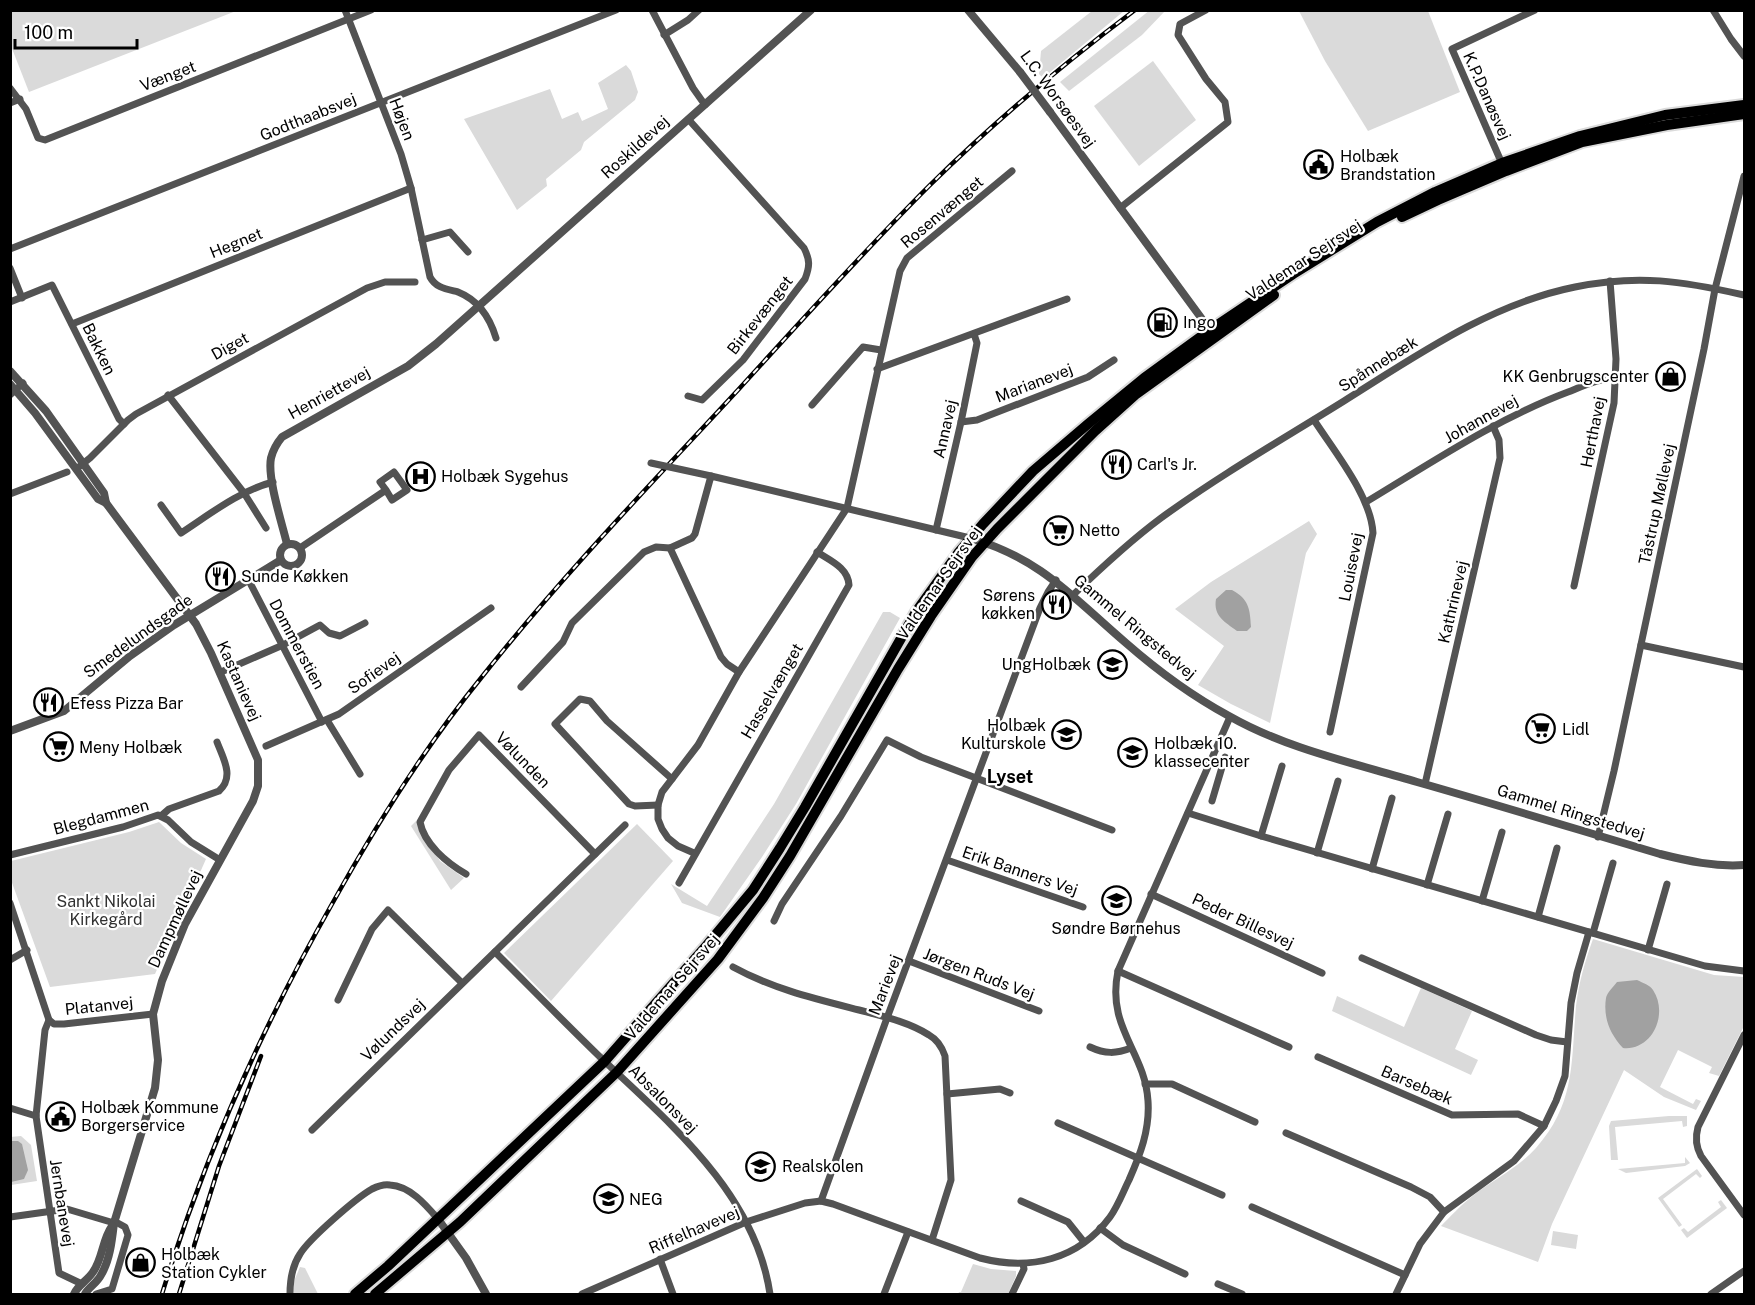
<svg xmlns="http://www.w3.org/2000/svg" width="1755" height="1305" font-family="'Public Sans',sans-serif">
	<rect width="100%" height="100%" fill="#fff"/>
	<!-- green -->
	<g fill="#dadada">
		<path d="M 11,10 L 236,10 L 236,11 L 29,92 L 11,46 Z"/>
		<path d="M 1150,10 L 1165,11 L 1142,35 L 1069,91 L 1060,82 Z"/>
		<path d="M 1092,11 L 1124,11 L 1043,78 L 1039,74 L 1041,51 Z"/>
		<path d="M 1299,11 L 1428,11 L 1460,92 L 1368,131 L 1325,61 Z"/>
		<path d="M 1153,61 L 1196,120 L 1139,166 L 1094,106 Z"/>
		<path d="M 626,65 L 631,71 L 638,92 L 635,100 L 584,142 L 581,150 L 546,179 L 547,186 L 517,210 L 464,119 L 550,89 L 562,119 L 578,112 L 582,121 L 608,109 L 598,83 Z"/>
		<path d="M 1309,521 L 1317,534 L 1306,553 L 1270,723 L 1231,704 L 1198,685 L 1224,646 L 1175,609 L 1211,582 Z"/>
		<path d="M 883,612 L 890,612 L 900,618 L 796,804 L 762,857 L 720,917 L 682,903 L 671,884 L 707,906 L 774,804 Z"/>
		<path d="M 416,821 L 440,861 L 464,878 L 451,890 L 411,826 Z"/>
		<path d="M 159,822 L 181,843 L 206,859 L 155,974 L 50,987 L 11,880 L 11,861 L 129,832 Z"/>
		<path d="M 637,824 L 673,861 L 551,1001 L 504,953 Z"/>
		<path d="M 1593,939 L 1714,975 L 1744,977 L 1744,1026 L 1719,1076 L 1709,1073 L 1712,1067 L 1678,1050 L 1660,1087 L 1693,1104 L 1696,1099 L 1701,1101 L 1696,1110 L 1664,1097 L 1624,1070 L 1552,1224 L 1538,1262 L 1441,1226 C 1450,1217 1460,1206 1470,1198 C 1492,1180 1517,1169 1536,1148 C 1576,1103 1571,1061 1576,1006 C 1579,982 1585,961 1593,939 Z"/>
		<path d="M 1421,988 L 1472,1011 L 1455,1049 L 1478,1060 L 1471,1075 L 1332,1011 L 1337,996 L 1404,1027 Z"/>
		<path d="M 1669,1116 L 1687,1116 L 1687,1126 L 1683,1127 L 1682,1121 L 1615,1127 L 1618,1160 L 1611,1160 L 1609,1126 L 1611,1121 Z"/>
		<path d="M 21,1136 L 31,1145 L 37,1181 L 11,1185 L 10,1137 Z"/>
		<path d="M 1685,1157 L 1690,1163 L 1685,1166 L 1626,1173 L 1618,1169 L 1685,1163 Z"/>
		<path d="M 1697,1169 L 1702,1176 L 1700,1178 L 1696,1174 L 1663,1199 L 1682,1225 L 1679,1227 L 1658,1198 Z"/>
		<path d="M 1721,1200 L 1727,1208 L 1687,1238 L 1681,1230 L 1684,1228 L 1688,1232 L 1721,1207 L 1718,1202 Z"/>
		<path d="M 1553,1231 L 1578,1235 L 1576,1249 L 1551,1245 Z"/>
		<path d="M 973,1264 L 991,1269 L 1016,1271 L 1016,1276 L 1008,1294 L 958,1294 L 959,1292 L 961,1292 Z"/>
		<path d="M 300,1267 L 305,1268 L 318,1294 L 294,1294 L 294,1281 Z"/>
	</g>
	<!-- water -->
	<g fill="#a1a1a1">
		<path d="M 1226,590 L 1232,590 C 1249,599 1250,609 1251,627 L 1247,631 L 1237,631 C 1225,622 1213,616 1216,599 Z"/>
		<path d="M 1637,980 C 1643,983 1650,985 1653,990 C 1669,1014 1652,1051 1623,1048 C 1610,1034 1603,1018 1606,998 C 1607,993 1613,987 1617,982 Z"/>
		<path d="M 11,1141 L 18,1141 L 22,1144 L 28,1170 L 24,1179 L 11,1182 Z"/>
	</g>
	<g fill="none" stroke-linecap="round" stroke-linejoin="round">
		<defs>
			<g id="primary">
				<path d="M 1402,217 L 1438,200 L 1506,171 L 1582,142 L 1667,125 L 1744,114"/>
				<path d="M 355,1294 L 388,1266 L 605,1061 L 707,945 L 753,890 L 780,848 L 805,807 L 916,612 L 959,552 L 983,524 L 1033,471 L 1088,424 L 1144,378 L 1210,330 L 1293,274 L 1377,222 L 1435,192 L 1502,163 L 1580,136 L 1665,115 L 1744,105"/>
				<path d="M 375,1294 L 460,1222 L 617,1072 L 718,959 L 763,898 L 790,856 L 898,669 L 931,616 L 972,557 L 997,529 L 1095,431 L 1135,395 L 1274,295"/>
			</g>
		</defs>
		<!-- primary casing -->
		<use href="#primary" stroke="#dbdbdb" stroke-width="14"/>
		<!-- minor -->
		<g stroke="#535353" stroke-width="7">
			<path d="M 345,10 L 401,154 L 411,188 L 430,277 C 436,288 446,289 458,292 C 478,300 490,318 496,338"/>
			<path d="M 652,10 L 693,88 L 705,105"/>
			<path d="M 1713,10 L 1731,39 L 1744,56"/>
			<path d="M 664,35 L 688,20 L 699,10"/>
			<path d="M 10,88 L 26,109 L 38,138 L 45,140 L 371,10"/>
			<path d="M 10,103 L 20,99"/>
			<path d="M 1503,166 L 1452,49 L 1535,10"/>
			<path d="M 1120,208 L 1228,122 L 1225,102 L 1206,79 L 1178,35 L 1180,24 L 1206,10"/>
			<path d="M 422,240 L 450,232 L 468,252"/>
			<path d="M 10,249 L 616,10"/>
			<path d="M 10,268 L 22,298"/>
			<path d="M 10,302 L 52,285 L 119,419 L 124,424"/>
			<path d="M 72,324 L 411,188"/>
			<path d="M 877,369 L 1067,299"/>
			<path d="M 10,395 L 23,383"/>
			<path d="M 168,395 L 244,493 L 266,528"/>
			<path d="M 688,396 L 702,400 L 743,360 L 805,279 C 810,266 810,260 804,248 L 689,120"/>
			<path d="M 812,405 L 863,347 L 881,350"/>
			<path d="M 1314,420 C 1334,451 1371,496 1373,533 L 1330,732"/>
			<path d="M 961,422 L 977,420 L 1088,377 L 1114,360"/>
			<path d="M 80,466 L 90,458 L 128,420 L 136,414 L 367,288 L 385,282 L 415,282"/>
			<path d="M 10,494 L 67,472"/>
			<path d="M 1366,502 C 1431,463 1496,419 1568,392 C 1583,386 1600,378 1616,377"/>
			<path d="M 161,505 L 181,533 C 210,514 239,491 273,482"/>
			<path d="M 936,530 L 961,422 L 977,343 L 974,334"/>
			<path d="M 300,548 L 386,490 L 392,500 L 407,490 L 394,472 L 380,482 L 386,490"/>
			<path d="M 248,579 L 322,722"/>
			<path d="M 1574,586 L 1614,403 L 1616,359 L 1610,281"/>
			<path d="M 1073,595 C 1101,568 1130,541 1161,518 C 1220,475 1283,439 1344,401 C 1416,356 1490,304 1575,287 C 1638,274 1682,281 1744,295"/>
			<path d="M 1641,645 L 1744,667"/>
			<path d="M 221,672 L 283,645 L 320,625 L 329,633 L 340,636 L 365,623"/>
			<path d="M 739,672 L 727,664 L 721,657 L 670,548 L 692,538 L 695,534 L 711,476 L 970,538"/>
			<path d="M 521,687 L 563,642 L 572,623 L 644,552 L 656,547 L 670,548"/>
			<path d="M 327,720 L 360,774"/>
			<path d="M 266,746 L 339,714 L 491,608"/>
			<path d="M 1425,784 L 1500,458 L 1499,440 L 1493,426"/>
			<path d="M 1212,801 L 1225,757"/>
			<path d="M 658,805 L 635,806 L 629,804 L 555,724 L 580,699 L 590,701 L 607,721 L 672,779"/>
			<path d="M 1188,813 L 1261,836 L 1705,966 L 1744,971"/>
			<path d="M 161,816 L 169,809 L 219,791 C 235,777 223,758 217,742"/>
			<path d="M 1261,836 L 1282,766"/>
			<path d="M 1598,837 L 1614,771 L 1704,349 L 1715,289 L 1744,176"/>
			<path d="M 694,853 L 678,846 L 668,838 L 662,829 L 658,819 L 658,805 L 662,792 L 698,745 L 739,672 L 847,508 L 900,271 L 907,258 L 1012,171"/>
			<path d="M 1317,853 L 1338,781"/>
			<path d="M 10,855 L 123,827 L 158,815 L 168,820 L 191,842 L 220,860"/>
			<path d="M 947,860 L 1083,907"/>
			<path d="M 1372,869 L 1392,798"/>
			<path d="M 466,874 C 447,863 424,844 420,822 L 449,770 L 479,735 L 595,854"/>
			<path d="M 679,883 L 849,585 C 848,568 831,561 817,552"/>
			<path d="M 1427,885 L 1448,814"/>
			<path d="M 1151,894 L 1322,973"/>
			<path d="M 1482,901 L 1502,832"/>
			<path d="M 10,903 L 49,1020 L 45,1030 L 36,1116 L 59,1273 L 82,1284"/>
			<path d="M 1538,917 L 1557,848"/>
			<path d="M 774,921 L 782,904 L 841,816 L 887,740 L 921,757 L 1112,830"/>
			<path d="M 1593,933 L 1613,863"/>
			<path d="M 1648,950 L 1667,884"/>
			<path d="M 495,952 C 529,986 563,1021 598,1055 C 668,1122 755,1192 770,1294"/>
			<path d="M 1362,958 L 1536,1035 L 1551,1040 L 1567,1042"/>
			<path d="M 10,960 L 27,950"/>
			<path d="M 909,961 L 1039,1011"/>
			<path d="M 733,967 C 773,989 816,999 859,1010 C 882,1016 909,1022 929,1035 C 938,1040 942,1047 945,1056 L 951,1180 L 932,1240"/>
			<path d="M 1118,971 L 1289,1047"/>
			<path d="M 338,1000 L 372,929 L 388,910 L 462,983"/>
			<path d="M 49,1020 L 54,1024 L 64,1024 L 153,1014"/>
			<path d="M 1744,1035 L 1698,1127 C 1695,1138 1696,1147 1701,1156 L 1744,1215"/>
			<path d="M 1090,1047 C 1105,1054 1116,1054 1131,1048"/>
			<path d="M 1318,1057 L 1452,1115 L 1518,1114 L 1544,1126"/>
			<path d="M 1145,1084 L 1172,1084 L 1255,1122"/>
			<path d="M 947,1094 L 1000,1089 L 1010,1093"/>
			<path d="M 10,1108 L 36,1116"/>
			<path d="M 1058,1123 L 1222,1195"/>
			<path d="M 312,1130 L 625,825"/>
			<path d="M 1286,1133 L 1411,1187 L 1430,1197 L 1444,1212"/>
			<path d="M 821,1201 L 887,1018 L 1040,608 L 1048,592 L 1056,580"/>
			<path d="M 1021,1201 L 1068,1222 L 1084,1242"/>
			<path d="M 1252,1207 L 1405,1275"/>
			<path d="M 10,1217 L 67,1209 L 114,1223"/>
			<path d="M 1100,1228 L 1123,1245 L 1185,1274"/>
			<path d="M 660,1259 L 673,1294"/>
			<path d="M 1218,1284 L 1242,1294"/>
			<path d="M 96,1294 L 112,1289 L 128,1235 L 125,1227 L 114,1221"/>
			<path d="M 290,1294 C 290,1281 292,1266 300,1254 C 309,1239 356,1198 372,1189 C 378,1186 384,1184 390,1185 C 410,1186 426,1205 438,1219"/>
			<path d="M 582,1294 L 746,1222 L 805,1203 L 821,1201 L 833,1204 L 980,1258 C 1030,1271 1078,1260 1110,1217 C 1118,1206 1123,1192 1129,1180 C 1140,1155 1150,1130 1148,1101 C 1145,1051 1106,1028 1118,971 L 1230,717"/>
			<path d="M 884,1294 L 908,1232"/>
			<path d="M 1012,1294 L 1024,1269 L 1023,1264"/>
			<path d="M 1396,1294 L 1420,1244 L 1444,1212 L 1514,1161 L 1544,1126 L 1556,1101 L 1565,1076 L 1571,1003 L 1577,973 L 1589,932"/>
			<path d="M 1711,1294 L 1744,1271"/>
		</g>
		<!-- tertiary -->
		<g stroke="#535353" stroke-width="8">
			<path d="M 968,10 L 1020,72"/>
			<path d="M 1050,112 L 1213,334"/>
			<path d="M 10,371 L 46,411 L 104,493 L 106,503 L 196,624 L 211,653 L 258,760 L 258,786 L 253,801 L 185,924 L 162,981 L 153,1014 L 158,1060 L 155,1088 L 114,1223 C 112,1240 110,1260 101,1275 C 97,1283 89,1287 85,1294"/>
			<path d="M 10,384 L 35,413 L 98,499 L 106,503"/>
			<path d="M 970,538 C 1042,559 1072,597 1126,643 C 1158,671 1192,696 1229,716 C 1287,749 1354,763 1417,782 C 1498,805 1579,830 1660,854 C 1688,861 1715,867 1744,865"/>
			<circle cx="291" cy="555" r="11"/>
			<path d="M 287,544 C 282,523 267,478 271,458 C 273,450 277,443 282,437 L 408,366 L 436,344 L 811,10"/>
			<path d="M 10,731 L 64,711 L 130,656 L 174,625 L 281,560"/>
			<path d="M 438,1219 L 466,1258 L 486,1294"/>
			<path d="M 74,1294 C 78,1285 88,1280 93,1272 C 103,1258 102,1240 112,1226"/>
		</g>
		<!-- primary -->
		<use href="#primary" stroke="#000" stroke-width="10"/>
		<defs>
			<g id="rail">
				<path d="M 162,1294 C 204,1157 261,1029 332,904 C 376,825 424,748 481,678 C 561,577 651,484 738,390 C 801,321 863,252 929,186 C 993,123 1063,64 1135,10"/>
				<path d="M 179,1294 L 219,1166 L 261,1056"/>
			</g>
		</defs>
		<!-- rail casing -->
		<use href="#rail" stroke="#000" stroke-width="4.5"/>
		<!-- rail -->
		<use href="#rail" stroke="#fff" stroke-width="2" stroke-dasharray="7" stroke-linecap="butt"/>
		<!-- minor-bridge -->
		<path stroke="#535353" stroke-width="7" d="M 651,463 L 711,476"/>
		<!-- tertiary-bridge -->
		<path stroke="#535353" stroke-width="8" d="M 1020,72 L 1050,112"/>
	</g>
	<!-- icons -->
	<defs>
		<symbol id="civic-ring" viewBox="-11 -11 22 22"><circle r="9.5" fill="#fff" stroke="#000" stroke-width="1.5"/><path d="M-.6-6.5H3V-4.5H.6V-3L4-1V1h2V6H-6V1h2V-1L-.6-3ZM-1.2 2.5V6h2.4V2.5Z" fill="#000"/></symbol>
		<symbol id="fuel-ring" viewBox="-11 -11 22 22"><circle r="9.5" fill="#fff" stroke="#000" stroke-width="1.5"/><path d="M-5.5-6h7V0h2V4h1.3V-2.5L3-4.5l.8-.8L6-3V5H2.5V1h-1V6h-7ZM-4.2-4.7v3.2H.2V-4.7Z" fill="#000"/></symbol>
		<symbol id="shop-ring" viewBox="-11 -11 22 22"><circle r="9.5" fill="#fff" stroke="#000" stroke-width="1.5"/><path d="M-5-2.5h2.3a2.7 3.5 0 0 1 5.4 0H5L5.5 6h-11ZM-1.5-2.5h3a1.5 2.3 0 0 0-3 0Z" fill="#000"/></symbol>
		<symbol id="restaurant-ring" viewBox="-11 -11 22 22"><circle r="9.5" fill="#fff" stroke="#000" stroke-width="1.5"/><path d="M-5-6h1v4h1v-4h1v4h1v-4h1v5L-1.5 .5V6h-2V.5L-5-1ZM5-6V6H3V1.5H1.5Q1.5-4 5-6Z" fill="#000"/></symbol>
		<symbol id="hospital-ring" viewBox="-11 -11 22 22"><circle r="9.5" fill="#fff" stroke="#000" stroke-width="1.5"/><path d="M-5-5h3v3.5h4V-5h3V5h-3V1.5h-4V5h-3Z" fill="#000"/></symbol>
		<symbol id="supermarket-ring" viewBox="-11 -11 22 22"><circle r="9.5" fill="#fff" stroke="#000" stroke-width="1.5"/><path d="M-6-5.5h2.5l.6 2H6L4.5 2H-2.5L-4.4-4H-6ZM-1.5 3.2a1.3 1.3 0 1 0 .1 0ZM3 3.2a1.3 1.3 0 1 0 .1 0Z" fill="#000"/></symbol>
		<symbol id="school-ring" viewBox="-11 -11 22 22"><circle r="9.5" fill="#fff" stroke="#000" stroke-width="1.5"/><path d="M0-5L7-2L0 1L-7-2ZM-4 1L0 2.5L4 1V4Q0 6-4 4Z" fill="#000"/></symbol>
		<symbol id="university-ring" viewBox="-11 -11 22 22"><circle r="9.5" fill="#fff" stroke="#000" stroke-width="1.5"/><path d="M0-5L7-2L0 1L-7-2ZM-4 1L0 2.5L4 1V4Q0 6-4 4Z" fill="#000"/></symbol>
	</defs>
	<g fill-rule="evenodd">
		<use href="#civic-ring" x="1302" y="148" width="33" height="33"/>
		<use href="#fuel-ring" x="1146" y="306" width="33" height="33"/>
		<use href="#shop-ring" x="1654" y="360" width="33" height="33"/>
		<use href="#restaurant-ring" x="1100" y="448" width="33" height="33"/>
		<use href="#hospital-ring" x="404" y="460" width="33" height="33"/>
		<use href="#supermarket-ring" x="1042" y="514" width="33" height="33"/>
		<use href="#restaurant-ring" x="204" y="560" width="33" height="33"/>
		<use href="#restaurant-ring" x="1040" y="588" width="33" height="33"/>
		<use href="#school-ring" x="1096" y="648" width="33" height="33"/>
		<use href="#restaurant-ring" x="32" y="686" width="33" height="33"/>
		<use href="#supermarket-ring" x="1524" y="712" width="33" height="33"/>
		<use href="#school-ring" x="1050" y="718" width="33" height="33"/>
		<use href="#supermarket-ring" x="42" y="730" width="33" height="33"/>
		<use href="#school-ring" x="1116" y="736" width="33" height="33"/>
		<use href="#school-ring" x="1100" y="884" width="33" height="33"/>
		<use href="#civic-ring" x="44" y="1100" width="33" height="33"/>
		<use href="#school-ring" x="744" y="1150" width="33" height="33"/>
		<use href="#university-ring" x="592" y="1182" width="33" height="33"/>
		<use href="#shop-ring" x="124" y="1246" width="33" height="33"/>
	</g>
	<g text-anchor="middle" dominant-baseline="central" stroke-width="4.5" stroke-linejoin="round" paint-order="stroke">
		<!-- street labels -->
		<g font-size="16" fill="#000" stroke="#fff">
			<text transform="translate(168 76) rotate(-21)">Vænget</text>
			<text transform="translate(1487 96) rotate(66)">K.P.Danøsvej</text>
			<text transform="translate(1058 99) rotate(54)">L.C. Worsøesvej</text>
			<text transform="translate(308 117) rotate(-22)">Godthaabsvej</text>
			<text transform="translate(402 119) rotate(69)">Højen</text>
			<text transform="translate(635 147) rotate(-42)">Roskildevej</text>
			<text transform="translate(942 212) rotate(-40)">Rosenvænget</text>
			<text transform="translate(236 243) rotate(-22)">Hegnet</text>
			<text transform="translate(1304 260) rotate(-33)">Valdemar Sejrsvej</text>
			<text transform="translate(760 315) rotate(-52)">Birkevænget</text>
			<text transform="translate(230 346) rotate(-29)">Diget</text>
			<text transform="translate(99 349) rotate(64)">Bakken</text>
			<text transform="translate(1378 364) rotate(-32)">Spånnebæk</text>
			<text transform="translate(1034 383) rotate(-21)">Marianevej</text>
			<text transform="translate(329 393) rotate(-29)">Henriettevej</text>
			<text transform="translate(1481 419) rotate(-29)">Johannevej</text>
			<text transform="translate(945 429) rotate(-77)">Annavej</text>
			<text transform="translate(1593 432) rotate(-79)">Herthavej</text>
			<text transform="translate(1657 504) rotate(-78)">Tåstrup Møllevej</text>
			<text transform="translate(1351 567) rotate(-79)">Louisevej</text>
			<text transform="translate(939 583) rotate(-55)">Valdemar Sejrsvej</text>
			<text transform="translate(1453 602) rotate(-77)">Kathrinevej</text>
			<text transform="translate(1135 627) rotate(40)">Gammel Ringstedvej</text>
			<text transform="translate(138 636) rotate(-36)">Smedelundsgade</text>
			<text transform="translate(297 644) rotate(62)">Dommerstien</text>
			<text transform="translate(374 673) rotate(-35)">Sofievej</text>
			<text transform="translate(239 681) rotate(66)">Kastanievej</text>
			<text transform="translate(772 691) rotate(-60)">Hasselvænget</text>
			<text transform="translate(523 760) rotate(46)">Vølunden</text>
			<text transform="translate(1571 812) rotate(17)">Gammel Ringstedvej</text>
			<text transform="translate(101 817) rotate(-15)">Blegdammen</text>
			<text transform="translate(1020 871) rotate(19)">Erik Banners Vej</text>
			<text transform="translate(175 919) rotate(-65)">Dampmøllevej</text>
			<text transform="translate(1243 921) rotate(25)">Peder Billesvej</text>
			<text transform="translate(979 974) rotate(21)">Jørgen Ruds Vej</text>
			<text transform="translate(885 985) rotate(-69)">Marievej</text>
			<text transform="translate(672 987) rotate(-49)">Valdemar Sejrsvej</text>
			<text transform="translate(99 1006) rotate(-6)">Platanvej</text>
			<text transform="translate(393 1030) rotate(-44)">Vølundsvej</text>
			<text transform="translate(1417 1085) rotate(23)">Barsebæk</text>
			<text transform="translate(663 1099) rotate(45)">Absalonsvej</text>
			<text transform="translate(62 1203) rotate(81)">Jernbanevej</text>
			<text transform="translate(694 1230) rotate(-23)">Riffelhavevej</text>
		</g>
		<!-- poi labels -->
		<g font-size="16" fill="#000" stroke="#fff" text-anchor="start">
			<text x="1340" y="156">Holbæk<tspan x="1340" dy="18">Brandstation</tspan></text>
			<text x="1183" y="322">Ingo</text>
			<text x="1649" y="376" text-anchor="end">KK Genbrugscenter</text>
			<text x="1137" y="464">Carl's Jr.</text>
			<text x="441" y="476">Holbæk Sygehus</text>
			<text x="1079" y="530">Netto</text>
			<text x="241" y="576">Sunde Køkken</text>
			<text x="1035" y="595" text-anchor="end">Sørens<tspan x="1035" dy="18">køkken</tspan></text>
			<text x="1091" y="664" text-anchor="end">UngHolbæk</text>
			<text x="70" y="703">Efess Pizza Bar</text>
			<text x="1046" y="725" text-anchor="end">Holbæk<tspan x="1046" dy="18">Kulturskole</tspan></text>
			<text x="1562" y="729">Lidl</text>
			<text x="1154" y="743">Holbæk 10.<tspan x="1154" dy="18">klassecenter</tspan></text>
			<text x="79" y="747">Meny Holbæk</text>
			<text x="1116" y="928" text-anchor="middle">Søndre Børnehus</text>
			<text x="81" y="1107">Holbæk Kommune<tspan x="81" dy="18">Borgerservice</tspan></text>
			<text x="782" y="1166">Realskolen</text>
			<text x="629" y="1199">NEG</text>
			<text x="161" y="1254">Holbæk<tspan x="161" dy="18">Station Cykler</tspan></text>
		</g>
		<!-- park labels -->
		<g font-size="16" fill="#313131" stroke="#fff">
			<text x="106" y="901">Sankt Nikolai<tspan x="106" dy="18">Kirkegård</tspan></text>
		</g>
		<!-- neighbourhood labels -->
		<g font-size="18" font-weight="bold" fill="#000" stroke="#fff">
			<text x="1010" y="776">Lyset</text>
		</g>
	</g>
	<!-- border -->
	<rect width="1755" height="1305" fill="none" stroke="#000000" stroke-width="24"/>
	<!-- scale -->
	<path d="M15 39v9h122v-9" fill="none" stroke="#000000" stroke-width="3"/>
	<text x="24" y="39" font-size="18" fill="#000000" stroke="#ffffff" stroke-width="4.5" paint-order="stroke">100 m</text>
</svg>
